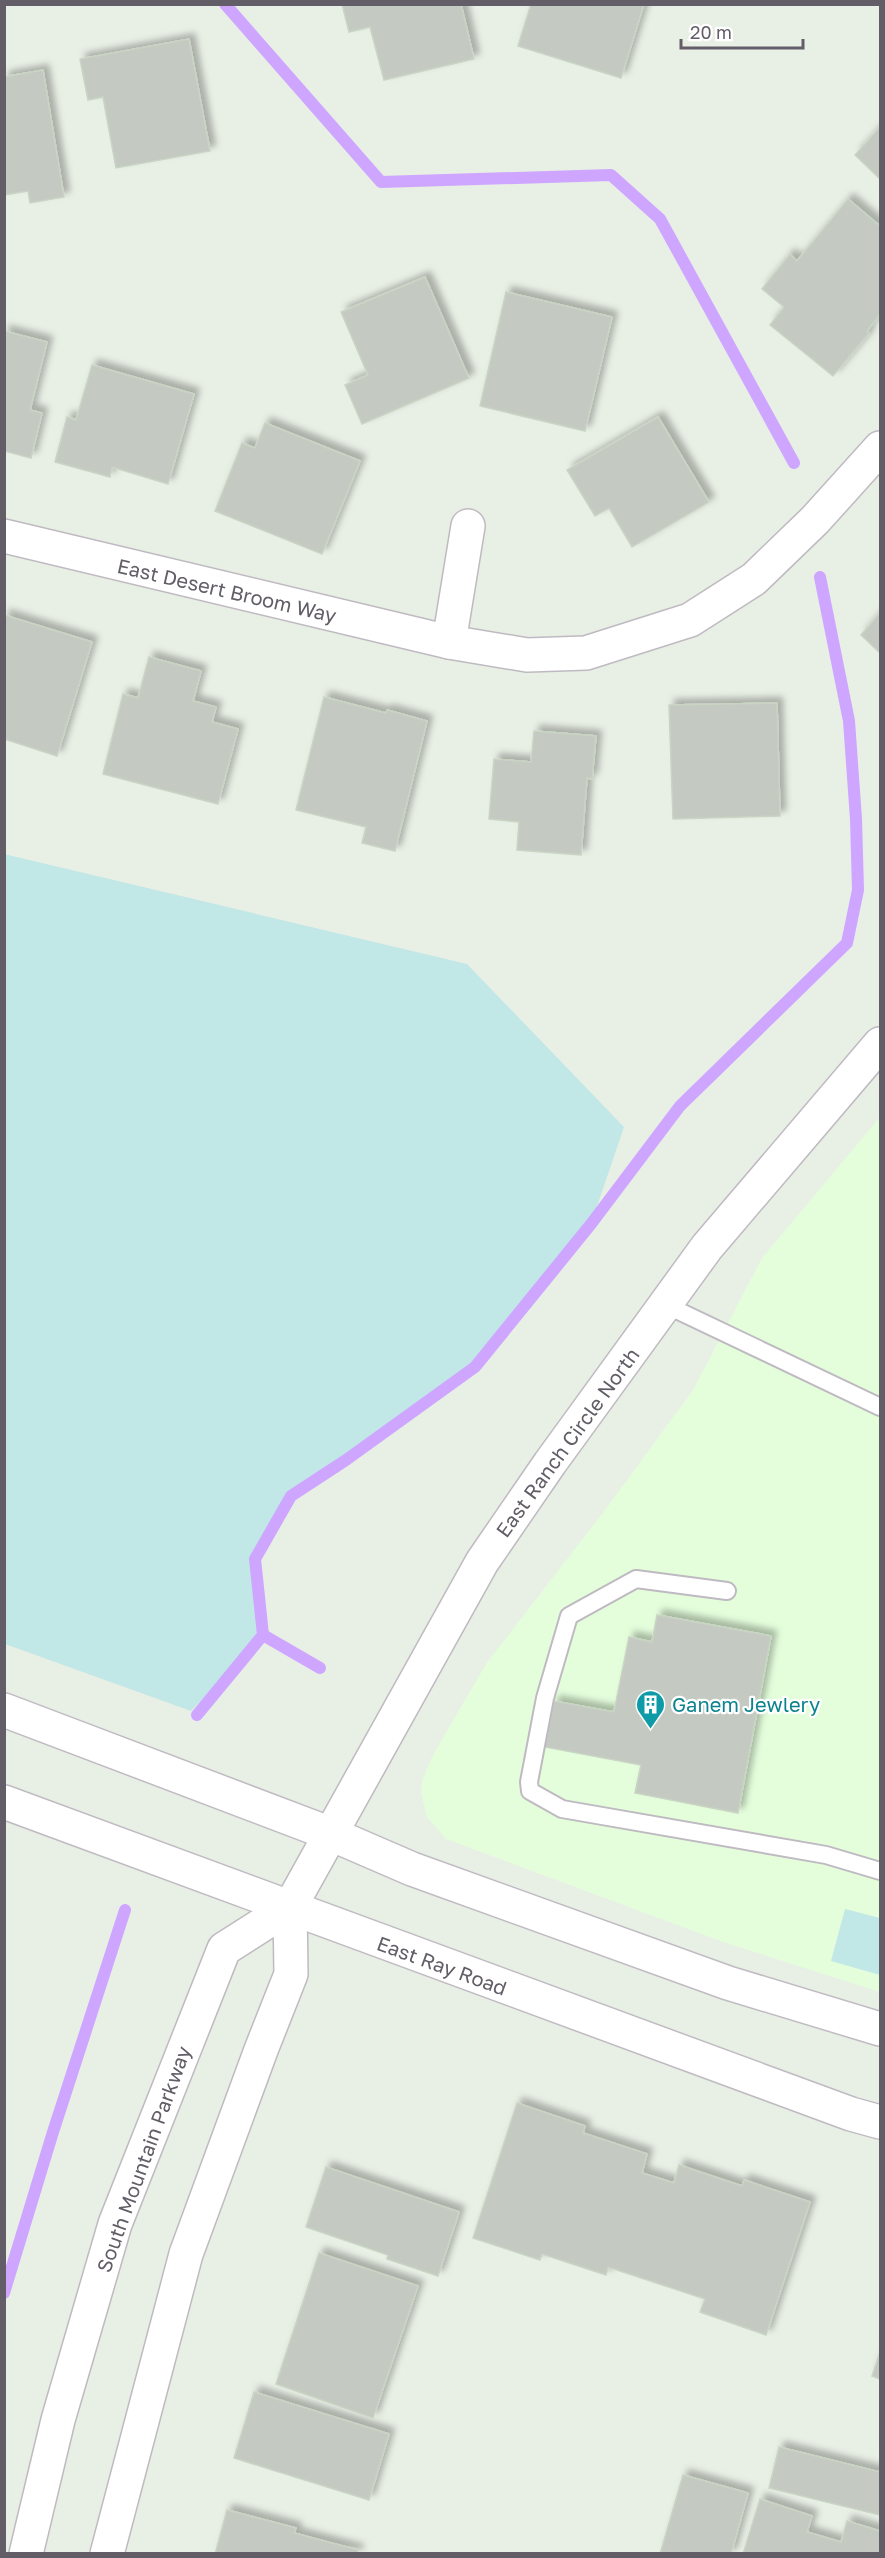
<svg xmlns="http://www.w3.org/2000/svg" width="885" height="2558" font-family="'Golos Text',sans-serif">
	<defs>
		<filter id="shadow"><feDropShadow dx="5.5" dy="-5.5" stdDeviation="3" flood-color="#0004"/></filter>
	</defs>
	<rect width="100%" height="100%" fill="#e8efe5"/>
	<!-- commercial -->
	<path fill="#e4fedc" d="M 880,1117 L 880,1992 L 723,1942 L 446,1839 L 427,1817 L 421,1792 L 422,1781 L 433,1755 L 486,1664 L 608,1506 L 693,1390 L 762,1258 Z"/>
	<!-- green -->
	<g fill="#c2e7e7">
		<path d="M 4,854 L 467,964 L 624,1127 L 591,1224 L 475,1367 L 346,1460 L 291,1496 L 255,1559 L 263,1635 L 191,1711 L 5,1644 Z"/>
		<path d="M 845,1909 L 880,1918 L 880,1975 L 831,1961 Z"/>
	</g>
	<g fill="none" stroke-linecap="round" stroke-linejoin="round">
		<!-- stream -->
		<g stroke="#cea6ff" stroke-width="12">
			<path d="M 225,4 L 381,182 L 611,175 L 660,219 L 794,463"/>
			<path d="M 263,1635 L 320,1668"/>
			<path d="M 197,1715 L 263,1635 L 255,1559 L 291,1496 L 346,1460 L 475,1367 L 591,1224 L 680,1106 L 847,943 L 858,890 L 856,819 L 849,721 L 820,577"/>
			<path d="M 4,2293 L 53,2132 L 125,1910"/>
		</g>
	</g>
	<!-- building -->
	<g fill="#c4cac1" stroke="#c9d4c4" stroke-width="1.5" filter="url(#shadow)">
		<path d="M 342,4 L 461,4 L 474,59 L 384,80 L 370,27 L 349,32 Z"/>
		<path d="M 531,4 L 644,4 L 621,78 L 518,46 Z"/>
		<path d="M 189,39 L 210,151 L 116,168 L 103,97 L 88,100 L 80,59 Z"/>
		<path d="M 43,70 L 64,197 L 30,203 L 28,191 L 4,195 L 4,77 Z"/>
		<path d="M 880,127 L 880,179 L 855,155 Z"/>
		<path d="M 848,199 L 880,226 L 880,314 L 867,331 L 869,333 L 833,376 L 770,325 L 784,307 L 762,289 L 790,254 L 797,261 Z"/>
		<path d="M 425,277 L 469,378 L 362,424 L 345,385 L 368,375 L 341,312 Z"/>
		<path d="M 506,292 L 612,317 L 585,431 L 480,406 Z"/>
		<path d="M 4,331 L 47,342 L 30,410 L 42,413 L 31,458 L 4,451 Z"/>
		<path d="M 92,365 L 194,394 L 168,484 L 112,467 L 110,477 L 55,462 L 67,417 L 76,420 Z"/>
		<path d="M 658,417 L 709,502 L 632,547 L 609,508 L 595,516 L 567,470 Z"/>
		<path d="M 265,423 L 360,461 L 322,554 L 215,511 L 242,443 L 255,448 Z"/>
		<path d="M 880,613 L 880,653 L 861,635 Z"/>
		<path d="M 4,615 L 92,642 L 57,756 L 4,739 Z"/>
		<path d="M 149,657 L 201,671 L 193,701 L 216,707 L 212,722 L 238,729 L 218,804 L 103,774 L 123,694 L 138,698 Z"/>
		<path d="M 324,697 L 386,713 L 387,710 L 427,721 L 395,851 L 362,843 L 366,827 L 296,810 Z"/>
		<path d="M 777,703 L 780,816 L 673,819 L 669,705 Z"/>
		<path d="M 534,731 L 596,736 L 592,779 L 587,778 L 581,855 L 517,850 L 519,822 L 489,819 L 494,759 L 531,762 Z"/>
		<path d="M 657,1615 L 771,1636 L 738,1813 L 635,1793 L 641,1765 L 545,1747 L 554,1701 L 614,1712 L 629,1637 L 652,1642 Z"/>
		<path d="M 517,2103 L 585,2126 L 583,2133 L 647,2154 L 642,2173 L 674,2183 L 679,2165 L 742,2186 L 744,2180 L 810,2202 L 766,2335 L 700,2312 L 705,2299 L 608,2267 L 606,2275 L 542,2254 L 540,2260 L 473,2238 Z"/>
		<path d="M 326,2167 L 459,2212 L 438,2276 L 387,2259 L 388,2255 L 306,2227 Z"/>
		<path d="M 319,2253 L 418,2286 L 373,2418 L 276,2384 Z"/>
		<path d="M 880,2352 L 880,2379 L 872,2376 Z"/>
		<path d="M 254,2392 L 389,2434 L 369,2500 L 234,2458 Z"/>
		<path d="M 779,2447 L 880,2472 L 880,2515 L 769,2488 Z"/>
		<path d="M 683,2475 L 748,2493 L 731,2554 L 660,2554 Z"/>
		<path d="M 760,2499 L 812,2516 L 807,2532 L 841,2542 L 847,2521 L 880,2531 L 880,2554 L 743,2554 Z"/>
		<path d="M 227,2510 L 296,2528 L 294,2533 L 358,2550 L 357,2554 L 215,2554 Z"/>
	</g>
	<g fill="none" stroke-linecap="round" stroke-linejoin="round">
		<defs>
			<g id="service">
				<path d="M 666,1305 L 880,1407"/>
				<path d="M 727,1591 L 636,1579 L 569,1616 L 545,1698 L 529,1782 L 530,1791 L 562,1809 L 826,1855 L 880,1871"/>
			</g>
			<g id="minor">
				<path d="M 4,536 L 449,642 L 527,655 L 586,653 L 690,620 L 754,579 L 815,520 L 880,448"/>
				<path d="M 449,642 L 468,526"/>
			</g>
			<g id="tertiary">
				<path d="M 26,2554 L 58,2420 L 115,2224 L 224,1949 L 290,1907 L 482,1562 L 550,1463 L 707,1247 L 880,1044"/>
				<path d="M 107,2554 L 186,2254 L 261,2050 L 291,1974 L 290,1907"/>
			</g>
			<g id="secondary">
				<path d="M 4,1710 L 331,1834 L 412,1869 L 728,1983 L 880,2029"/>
				<path d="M 4,1802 L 851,2114 L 880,2122"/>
			</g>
		</defs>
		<!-- service casing -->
		<use href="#service" stroke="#bfbac1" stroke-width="20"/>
		<!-- minor casing -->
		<use href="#minor" stroke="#bfbac1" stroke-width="36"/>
		<!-- tertiary casing -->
		<use href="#tertiary" stroke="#bfbac1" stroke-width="36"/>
		<!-- secondary casing -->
		<use href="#secondary" stroke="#c0bbc3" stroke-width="36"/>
		<!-- service -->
		<use href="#service" stroke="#fff" stroke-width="16"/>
		<!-- minor -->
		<use href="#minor" stroke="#fff" stroke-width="33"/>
		<!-- tertiary -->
		<use href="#tertiary" stroke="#fff" stroke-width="33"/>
		<!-- secondary -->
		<use href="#secondary" stroke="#fff" stroke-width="33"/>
	</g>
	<!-- icons -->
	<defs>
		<symbol id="building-pin" viewBox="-11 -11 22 30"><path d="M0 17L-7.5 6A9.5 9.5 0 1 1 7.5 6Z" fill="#0f9aa8" stroke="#fff"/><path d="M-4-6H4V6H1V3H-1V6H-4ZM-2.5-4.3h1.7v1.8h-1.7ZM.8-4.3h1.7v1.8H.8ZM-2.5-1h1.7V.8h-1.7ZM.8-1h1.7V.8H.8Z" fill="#fff"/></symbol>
	</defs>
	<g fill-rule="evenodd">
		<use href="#building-pin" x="634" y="1688" width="33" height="45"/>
	</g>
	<g text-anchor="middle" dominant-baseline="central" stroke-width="4.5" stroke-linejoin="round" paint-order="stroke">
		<!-- street labels -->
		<g font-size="20" fill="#625d66" stroke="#fff">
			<text transform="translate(227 590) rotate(13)">East Desert Broom Way</text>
			<text transform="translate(567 1442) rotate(-54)">East Ranch Circle North</text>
			<text transform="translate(442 1965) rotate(20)">East Ray Road</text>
			<text transform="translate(143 2159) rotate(-70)">South Mountain Parkway</text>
		</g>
		<!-- culture labels -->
		<g font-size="20" fill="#0d838f" stroke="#fff" text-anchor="start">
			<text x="672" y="1704">Ganem Jewlery</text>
		</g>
	</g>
	<!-- border -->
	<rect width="885" height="2558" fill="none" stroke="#625d66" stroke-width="12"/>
	<!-- scale -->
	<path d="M681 39v9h122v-9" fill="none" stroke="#625d66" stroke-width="3"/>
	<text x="690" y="39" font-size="18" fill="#625d66" stroke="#ffffff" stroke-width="4.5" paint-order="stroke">20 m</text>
</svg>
